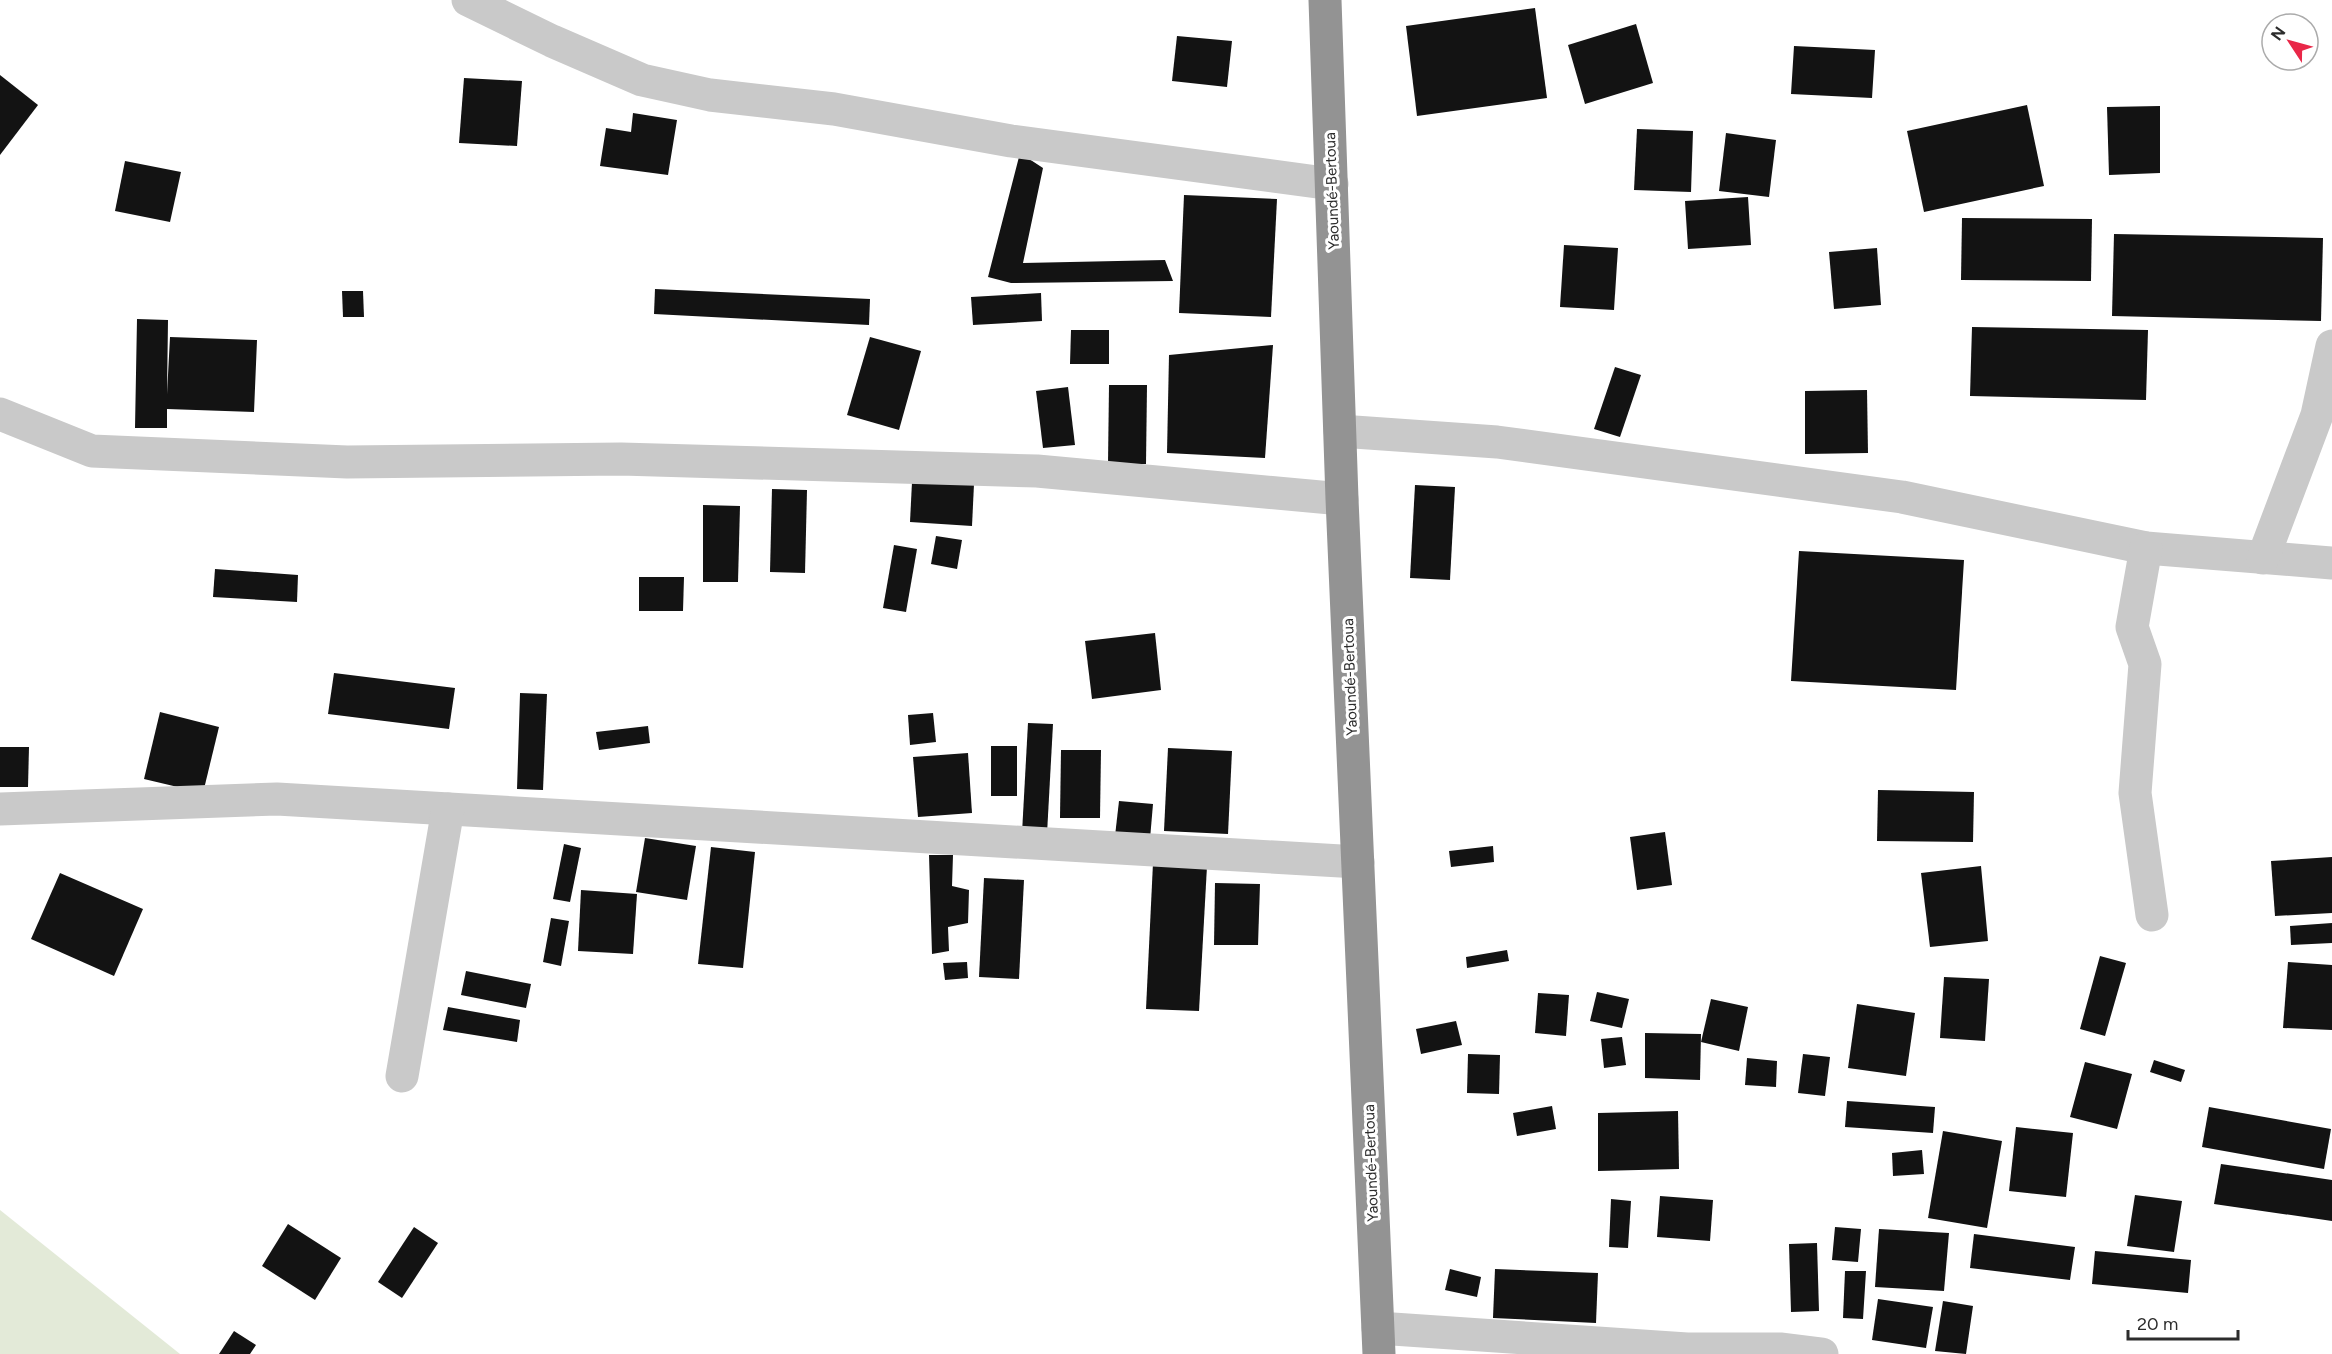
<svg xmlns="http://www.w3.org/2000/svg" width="2332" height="1354" font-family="Figtree,sans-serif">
	<rect width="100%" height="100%" fill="#fff"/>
	<!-- green -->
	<path fill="#e3ead8" d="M 0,1210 L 180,1354 L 0,1354 Z"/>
	<!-- building -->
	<g fill="#131313">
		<path d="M 1535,8 L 1547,98 L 1417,116 L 1406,26 Z"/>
		<path d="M 1636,24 L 1653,83 L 1585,104 L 1568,45 Z"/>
		<path d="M 1177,36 L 1232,41 L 1227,87 L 1172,81 Z"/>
		<path d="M 1794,46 L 1875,50 L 1872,98 L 1791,94 Z"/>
		<path d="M 0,75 L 38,105 L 0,155 Z"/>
		<path d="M 464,78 L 522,81 L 517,146 L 459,143 Z"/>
		<path d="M 2027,105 L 2044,186 L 1924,212 L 1907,131 Z"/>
		<path d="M 2160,106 L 2160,173 L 2109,175 L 2107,107 Z"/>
		<path d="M 633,113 L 677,120 L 668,175 L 600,166 L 606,128 L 631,132 Z"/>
		<path d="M 1637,129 L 1693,131 L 1691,192 L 1634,190 Z"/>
		<path d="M 1726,133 L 1776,140 L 1769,197 L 1719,191 Z"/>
		<path d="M 1020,153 L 1043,168 L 1023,263 L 1165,260 L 1173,281 L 1011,283 L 988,277 Z"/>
		<path d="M 125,161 L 181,172 L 170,222 L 115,211 Z"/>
		<path d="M 1184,195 L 1277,199 L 1271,317 L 1179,313 Z"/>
		<path d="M 1748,197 L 1751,245 L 1688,249 L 1685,201 Z"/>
		<path d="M 1962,218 L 2092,219 L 2091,281 L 1961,280 Z"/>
		<path d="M 2114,234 L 2323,238 L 2321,321 L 2112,316 Z"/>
		<path d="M 1564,245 L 1618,248 L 1614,310 L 1560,307 Z"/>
		<path d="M 1877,248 L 1881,305 L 1834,309 L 1829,252 Z"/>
		<path d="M 655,289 L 870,299 L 869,325 L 654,314 Z"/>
		<path d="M 342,291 L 363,291 L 364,317 L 343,317 Z"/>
		<path d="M 1041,293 L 1042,321 L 973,325 L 971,297 Z"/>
		<path d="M 137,319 L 168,320 L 167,394 L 170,337 L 257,340 L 254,412 L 167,409 L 167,428 L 135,428 Z"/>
		<path d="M 1972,327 L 2148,330 L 2146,400 L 1970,396 Z"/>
		<path d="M 1071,330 L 1109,330 L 1109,364 L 1070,364 Z"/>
		<path d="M 870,337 L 921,351 L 899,430 L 847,415 Z"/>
		<path d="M 1273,345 L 1265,458 L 1167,453 L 1169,355 Z"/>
		<path d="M 1615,367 L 1641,375 L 1620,437 L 1594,429 Z"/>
		<path d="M 1109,385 L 1147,385 L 1146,464 L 1108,464 Z"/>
		<path d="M 1068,387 L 1075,445 L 1043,448 L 1036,391 Z"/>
		<path d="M 1867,390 L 1868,453 L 1805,454 L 1805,391 Z"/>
		<path d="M 912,482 L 974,484 L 972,526 L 910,522 Z"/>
		<path d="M 1415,485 L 1455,487 L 1450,580 L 1410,578 Z"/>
		<path d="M 772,489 L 807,490 L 805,573 L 770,572 Z"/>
		<path d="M 703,505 L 740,506 L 738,582 L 703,582 Z"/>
		<path d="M 936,536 L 962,540 L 957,569 L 931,564 Z"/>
		<path d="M 894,545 L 917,549 L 906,612 L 883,608 Z"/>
		<path d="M 1799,551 L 1964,560 L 1956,690 L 1791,681 Z"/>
		<path d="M 215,569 L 298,575 L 297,602 L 213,597 Z"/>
		<path d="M 639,577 L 684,577 L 683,611 L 639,611 Z"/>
		<path d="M 1155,633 L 1161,690 L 1092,699 L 1085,641 Z"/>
		<path d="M 334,673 L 455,688 L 449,729 L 328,714 Z"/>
		<path d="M 520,693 L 547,694 L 543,790 L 517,789 Z"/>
		<path d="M 160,712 L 219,727 L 203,793 L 144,779 Z"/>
		<path d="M 933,713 L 936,742 L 910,745 L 908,715 Z"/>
		<path d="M 1028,723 L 1053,724 L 1047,834 L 1022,833 Z"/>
		<path d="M 648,726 L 650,743 L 599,750 L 596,732 Z"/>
		<rect x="991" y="746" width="26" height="50"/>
		<path d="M 0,747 L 29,747 L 28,787 L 0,787 Z"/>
		<path d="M 1168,748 L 1232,751 L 1228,834 L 1164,831 Z"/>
		<path d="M 1061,750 L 1101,750 L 1100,818 L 1060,818 Z"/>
		<path d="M 968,753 L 972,813 L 918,817 L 913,757 Z"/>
		<path d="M 1878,790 L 1974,792 L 1973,842 L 1877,841 Z"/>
		<path d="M 1119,801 L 1153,804 L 1150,839 L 1115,836 Z"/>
		<path d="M 1665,832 L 1672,885 L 1637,890 L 1630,837 Z"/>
		<path d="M 645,838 L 696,846 L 687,900 L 636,892 Z"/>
		<path d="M 564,844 L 581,848 L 570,902 L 553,899 Z"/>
		<path d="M 1493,846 L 1494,862 L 1451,867 L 1449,851 Z"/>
		<path d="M 711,847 L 755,852 L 743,968 L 698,964 Z"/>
		<path d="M 929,855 L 953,855 L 952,886 L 969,890 L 968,923 L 948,927 L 949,951 L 932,954 Z"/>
		<path d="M 2332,857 L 2332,913 L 2275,916 L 2271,861 Z"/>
		<path d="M 1153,863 L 1207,866 L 1199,1011 L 1146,1009 Z"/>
		<path d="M 1981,866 L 1988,941 L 1930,947 L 1921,873 Z"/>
		<path d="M 60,873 L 143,909 L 114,976 L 31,939 Z"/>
		<path d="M 984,878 L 1024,880 L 1019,979 L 979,977 Z"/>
		<path d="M 1215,883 L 1260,884 L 1258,945 L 1214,945 Z"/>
		<path d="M 581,890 L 637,894 L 633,954 L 578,951 Z"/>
		<path d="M 551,918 L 569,921 L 561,966 L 543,962 Z"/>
		<path d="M 2332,923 L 2332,943 L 2291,945 L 2290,926 Z"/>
		<path d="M 1507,950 L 1509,961 L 1467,968 L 1466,957 Z"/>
		<path d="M 2100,956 L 2126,963 L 2105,1036 L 2080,1029 Z"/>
		<path d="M 967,962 L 968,978 L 945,980 L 943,963 Z"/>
		<path d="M 2288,962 L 2332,965 L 2332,1030 L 2283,1028 Z"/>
		<path d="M 466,971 L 531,984 L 526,1008 L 461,995 Z"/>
		<path d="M 1944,977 L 1989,979 L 1985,1041 L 1940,1038 Z"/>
		<path d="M 1597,992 L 1629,999 L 1622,1028 L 1590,1021 Z"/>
		<path d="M 1538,993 L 1569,995 L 1566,1036 L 1535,1033 Z"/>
		<path d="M 1711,999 L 1748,1007 L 1739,1051 L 1701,1042 Z"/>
		<path d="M 1857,1004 L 1915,1013 L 1906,1076 L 1848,1068 Z"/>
		<path d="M 448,1007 L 520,1020 L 517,1042 L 443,1030 Z"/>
		<path d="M 1456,1021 L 1462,1045 L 1421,1054 L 1416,1029 Z"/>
		<path d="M 1645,1033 L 1701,1034 L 1700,1080 L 1645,1078 Z"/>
		<path d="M 1622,1037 L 1626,1065 L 1604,1068 L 1601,1039 Z"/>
		<path d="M 1468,1054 L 1500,1055 L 1499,1094 L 1467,1093 Z"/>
		<path d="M 1803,1054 L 1830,1057 L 1825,1096 L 1798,1093 Z"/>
		<path d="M 1747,1058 L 1777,1061 L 1776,1087 L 1745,1085 Z"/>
		<path d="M 2154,1060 L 2185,1070 L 2181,1082 L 2150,1072 Z"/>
		<path d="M 2085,1062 L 2132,1074 L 2117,1129 L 2070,1117 Z"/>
		<path d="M 1847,1101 L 1935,1107 L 1933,1133 L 1845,1127 Z"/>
		<path d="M 1552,1106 L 1556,1129 L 1517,1136 L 1513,1113 Z"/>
		<path d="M 2209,1107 L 2331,1129 L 2324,1169 L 2202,1147 Z"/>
		<path d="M 1678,1111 L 1679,1169 L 1598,1171 L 1598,1113 Z"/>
		<path d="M 2016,1127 L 2073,1133 L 2066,1197 L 2009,1191 Z"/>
		<path d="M 1943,1131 L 2002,1141 L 1987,1228 L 1928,1218 Z"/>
		<path d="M 1922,1150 L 1924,1174 L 1893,1176 L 1892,1153 Z"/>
		<path d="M 2221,1164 L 2332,1180 L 2332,1221 L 2214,1204 Z"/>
		<path d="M 2135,1195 L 2182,1201 L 2174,1252 L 2127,1246 Z"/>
		<path d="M 1660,1196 L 1713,1200 L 1710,1241 L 1657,1237 Z"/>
		<path d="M 1611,1199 L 1631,1201 L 1628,1248 L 1609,1247 Z"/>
		<path d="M 288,1224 L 341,1258 L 315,1300 L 262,1266 Z"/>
		<path d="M 414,1227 L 438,1243 L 402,1298 L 378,1282 Z"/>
		<path d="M 1835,1227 L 1861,1229 L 1858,1262 L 1832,1260 Z"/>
		<path d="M 1879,1229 L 1949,1233 L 1944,1291 L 1875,1287 Z"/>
		<path d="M 1974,1234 L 2075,1247 L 2070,1280 L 1970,1268 Z"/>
		<path d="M 1817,1243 L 1819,1311 L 1791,1312 L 1789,1244 Z"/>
		<path d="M 2095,1251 L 2191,1260 L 2188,1293 L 2092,1284 Z"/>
		<path d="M 1450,1269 L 1481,1277 L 1477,1297 L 1445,1290 Z"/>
		<path d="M 1495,1269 L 1598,1273 L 1596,1323 L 1493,1318 Z"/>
		<path d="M 1845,1271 L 1866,1271 L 1863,1319 L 1843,1318 Z"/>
		<path d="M 1878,1299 L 1933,1307 L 1926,1348 L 1872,1340 Z"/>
		<path d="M 1943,1301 L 1973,1306 L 1966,1354 L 1935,1351 Z"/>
		<path d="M 234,1331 L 256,1345 L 250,1354 L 219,1354 Z"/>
	</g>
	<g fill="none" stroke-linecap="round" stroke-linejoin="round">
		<!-- minor -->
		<g stroke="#c9c9c9" stroke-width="33">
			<path d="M 468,0 L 552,41 L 642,80 L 710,95 L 834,109 L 1011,141 L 1332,184"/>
			<path d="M 0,414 L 92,451 L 347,462 L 621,459 L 1037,471 L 1342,499"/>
			<path d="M 1340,431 L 1497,442 L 1902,497 L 2146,548 L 2332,563"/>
			<path d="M 2146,548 L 2132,627 L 2145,664 L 2135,793 L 2152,915"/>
			<path d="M 2263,558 L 2317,415 L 2332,346"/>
			<path d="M 0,809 L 277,799 L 1358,862"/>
			<path d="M 402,1076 L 448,809"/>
			<path d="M 1378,1328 L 1687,1349 L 1782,1349 L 1822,1354"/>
		</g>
		<!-- highway -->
		<path stroke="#939393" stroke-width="33" d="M 1325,0 L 1342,499 L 1379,1354"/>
	</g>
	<g text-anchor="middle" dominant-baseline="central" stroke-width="6" stroke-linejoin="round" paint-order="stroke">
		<!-- street labels -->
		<g font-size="15" fill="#2c2c2c" stroke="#fff">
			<text transform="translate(1332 191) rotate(-92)">Yaoundé-Bertoua</text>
			<text transform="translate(1350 677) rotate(-92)">Yaoundé-Bertoua</text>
			<text transform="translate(1371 1163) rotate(-92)">Yaoundé-Bertoua</text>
		</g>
	</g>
	<!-- north arrow -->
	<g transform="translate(2290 42) rotate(306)"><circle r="28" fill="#ffffff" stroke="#ababab" stroke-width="1.5"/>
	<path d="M0-4.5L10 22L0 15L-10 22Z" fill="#e92748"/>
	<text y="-9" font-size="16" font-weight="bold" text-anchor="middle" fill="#2c2c2c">N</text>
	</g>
	<!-- scale -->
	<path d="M2128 1330v9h110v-9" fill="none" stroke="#2c2c2c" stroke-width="3"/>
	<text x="2137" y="1330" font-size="18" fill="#2c2c2c" stroke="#ffffff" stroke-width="4.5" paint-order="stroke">20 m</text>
</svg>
